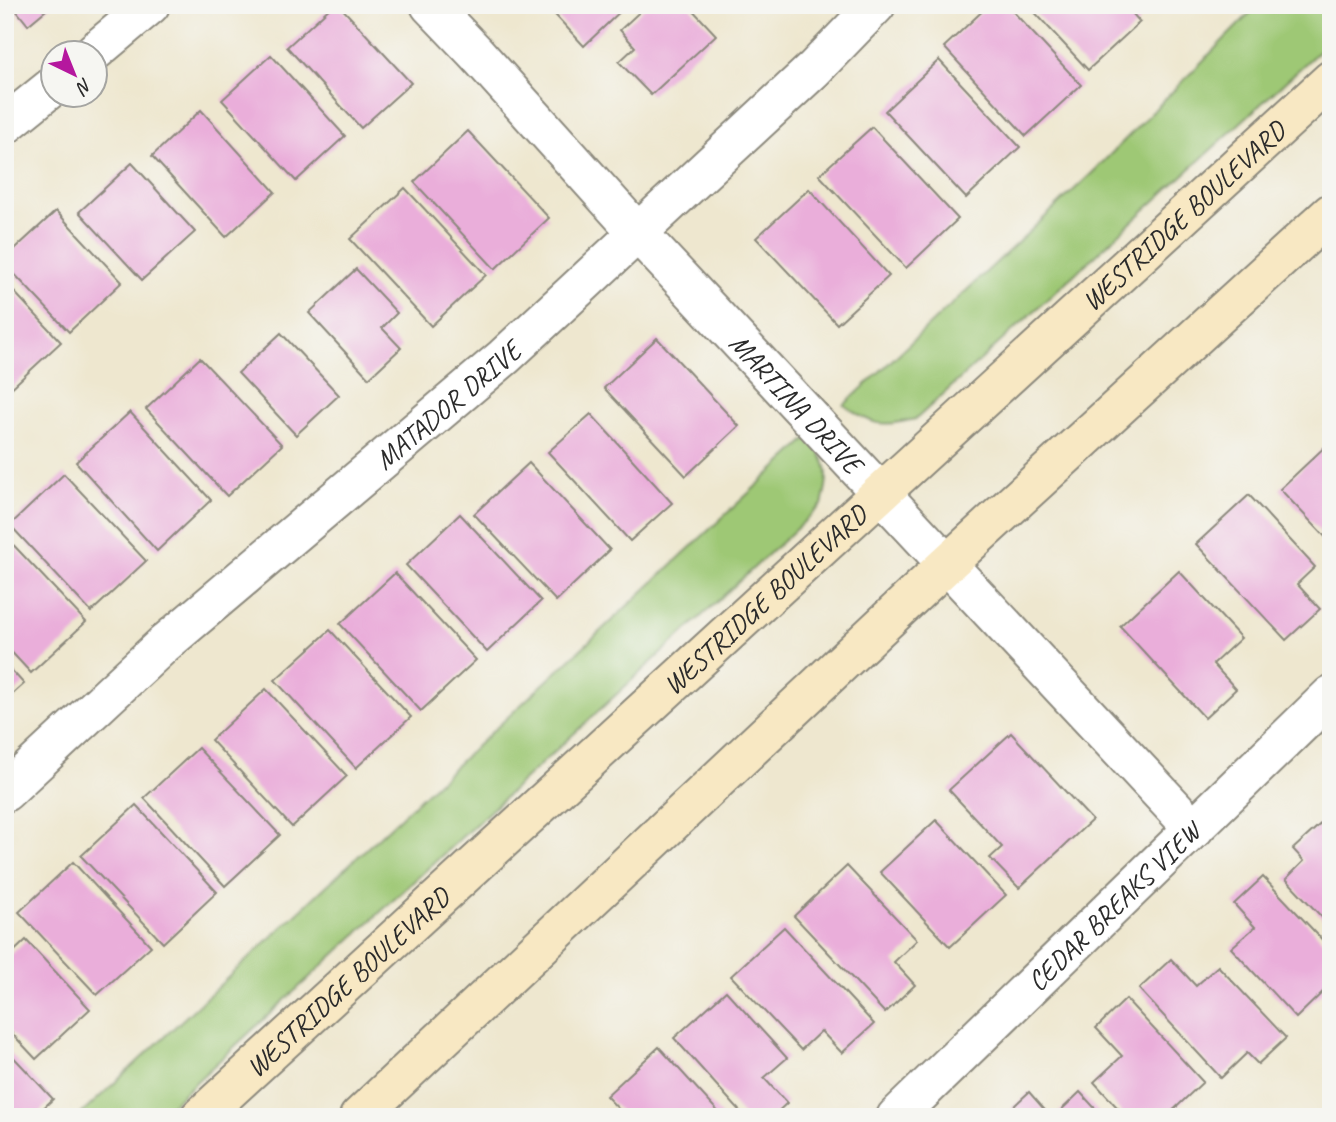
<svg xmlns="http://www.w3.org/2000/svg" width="1336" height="1122" font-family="Caveat,sans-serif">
	<rect width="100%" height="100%" fill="#f6f6f2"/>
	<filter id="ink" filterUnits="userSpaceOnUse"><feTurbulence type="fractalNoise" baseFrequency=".0143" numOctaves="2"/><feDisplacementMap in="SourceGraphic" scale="14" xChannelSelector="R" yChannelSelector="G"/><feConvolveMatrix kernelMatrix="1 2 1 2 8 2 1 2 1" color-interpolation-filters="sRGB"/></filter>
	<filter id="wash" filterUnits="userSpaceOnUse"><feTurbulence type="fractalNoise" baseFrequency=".00686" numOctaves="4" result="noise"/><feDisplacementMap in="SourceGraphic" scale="28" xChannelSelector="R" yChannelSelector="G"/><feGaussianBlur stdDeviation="1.57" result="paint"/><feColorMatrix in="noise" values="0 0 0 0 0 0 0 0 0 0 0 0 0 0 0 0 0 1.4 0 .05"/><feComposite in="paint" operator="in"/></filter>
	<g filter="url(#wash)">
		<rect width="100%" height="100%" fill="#eee7cf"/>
		<!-- green -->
		<g fill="#9ec874" stroke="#647a50" stroke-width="2">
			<path d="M 1258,5 L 1331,5 L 1331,40 L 916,419 C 878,427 875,426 844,405 L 1092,173 Z"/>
			<path d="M 809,437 C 830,465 830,472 822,505 L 158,1117 L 78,1117 Z"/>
		</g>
		<g id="blocks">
			<!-- building -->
			<g fill="#eaaeda">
				<path d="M 12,5 L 52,5 L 28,25 Z"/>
				<path d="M 333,5 L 339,5 L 411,83 L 361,128 L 287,47 Z"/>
				<path d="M 546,5 L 627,5 L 584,46 Z"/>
				<path d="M 647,5 L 688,5 L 716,35 L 651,95 L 619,62 L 635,47 L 620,30 Z"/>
				<path d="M 989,5 L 1007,5 L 1081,85 L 1026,136 L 944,47 Z"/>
				<path d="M 1028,5 L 1125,5 L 1140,22 L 1088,70 Z"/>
				<path d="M 271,55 L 345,136 L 296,181 L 222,100 Z"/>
				<path d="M 939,60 L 1020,147 L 966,198 L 885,111 Z"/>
				<path d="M 201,110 L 275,192 L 226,237 L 152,156 Z"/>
				<path d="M 872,127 L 958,219 L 906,268 L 819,175 Z"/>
				<path d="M 468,131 L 549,218 L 495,269 L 414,182 Z"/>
				<path d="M 132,163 L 195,232 L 142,280 L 79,212 Z"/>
				<path d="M 405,188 L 486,275 L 431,326 L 350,239 Z"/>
				<path d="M 809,189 L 889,276 L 837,324 L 756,238 Z"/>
				<path d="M 56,211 L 122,282 L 69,332 L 5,264 L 5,258 Z"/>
				<path d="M 356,269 L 397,313 L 382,328 L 401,348 L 369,378 L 309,313 Z"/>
				<path d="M 5,282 L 61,342 L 5,394 Z"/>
				<path d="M 281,333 L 339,395 L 296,435 L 238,373 Z"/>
				<path d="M 657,338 L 739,426 L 686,476 L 604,388 Z"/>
				<path d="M 200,358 L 282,445 L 227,496 L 146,409 Z"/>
				<path d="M 130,412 L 211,500 L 157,551 L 76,462 Z"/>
				<path d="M 591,414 L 672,503 L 630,541 L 548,452 Z"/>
				<path d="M 1331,441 L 1331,543 L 1280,489 Z"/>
				<path d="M 529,463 L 610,550 L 556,601 L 474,514 Z"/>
				<path d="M 64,474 L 146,561 L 91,612 L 10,525 Z"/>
				<path d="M 1249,495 L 1315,567 L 1297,584 L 1320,609 L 1286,640 L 1196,544 Z"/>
				<path d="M 460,514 L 541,601 L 487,652 L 406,565 Z"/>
				<path d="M 5,536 L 86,622 L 31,673 L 5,645 Z"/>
				<path d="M 1179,571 L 1241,638 L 1213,664 L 1236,689 L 1205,718 L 1120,626 Z"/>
				<path d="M 395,573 L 476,660 L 421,711 L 340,624 Z"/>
				<path d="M 330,630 L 411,717 L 356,768 L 275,680 Z"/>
				<path d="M 5,663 L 24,684 L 5,701 Z"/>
				<path d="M 266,689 L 347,776 L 292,827 L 211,740 Z"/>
				<path d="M 1011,733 L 1092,820 L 1019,888 L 990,858 L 1002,847 L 949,790 Z"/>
				<path d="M 198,748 L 280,835 L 225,886 L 144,798 Z"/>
				<path d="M 136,805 L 217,892 L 163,943 L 81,856 Z"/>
				<path d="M 1327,818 L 1331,822 L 1331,927 L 1286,879 L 1304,861 L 1293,849 Z"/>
				<path d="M 936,820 L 1006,895 L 950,947 L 880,872 Z"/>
				<path d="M 73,862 L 151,946 L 97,995 L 19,912 Z"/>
				<path d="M 847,866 L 917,940 L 894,962 L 915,985 L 885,1013 L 794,916 Z"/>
				<path d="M 1263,877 L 1331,949 L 1331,984 L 1296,1018 L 1231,948 L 1255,927 L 1234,904 Z"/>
				<path d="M 784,927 L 874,1024 L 842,1053 L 821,1031 L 801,1050 L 731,976 Z"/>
				<path d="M 26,940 L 90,1009 L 36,1059 L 5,1026 L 5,960 Z"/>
				<path d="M 1171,959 L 1196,986 L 1218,966 L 1286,1038 L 1258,1064 L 1247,1053 L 1221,1078 L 1139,989 Z"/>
				<path d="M 726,991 L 787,1058 L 764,1078 L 787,1103 L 772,1117 L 745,1117 L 674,1038 Z"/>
				<path d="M 1126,999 L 1203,1082 L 1166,1117 L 1126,1117 L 1094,1082 L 1122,1056 L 1096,1028 Z"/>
				<path d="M 659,1047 L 723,1117 L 626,1117 L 606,1096 Z"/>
				<path d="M 5,1048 L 53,1099 L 34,1117 L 5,1117 Z"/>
				<path d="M 1029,1092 L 1051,1117 L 1002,1117 Z"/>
				<path d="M 1080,1092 L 1103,1117 L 1054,1117 Z"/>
			</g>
		</g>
	</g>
	<g filter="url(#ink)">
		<use href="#blocks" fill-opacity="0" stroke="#8c897d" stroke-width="2"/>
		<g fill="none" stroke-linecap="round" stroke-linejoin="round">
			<defs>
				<g id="street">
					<path id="s1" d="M 430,5 L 476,53 L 638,233 L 1194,829"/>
					<path d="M 94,52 L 150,5"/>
					<path d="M 5,125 L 52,87"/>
					<path id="s2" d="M 5,792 L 163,645 L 504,357 L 814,69 L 876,5"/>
					<path id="s3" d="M 896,1117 L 1331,695"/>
				</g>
				<g id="secondary">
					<path id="s4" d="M 200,1117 L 1331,80"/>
					<path d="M 359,1117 L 947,564 L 1331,213"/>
				</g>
			</defs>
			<!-- street casing -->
			<use href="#street" stroke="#8c897d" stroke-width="42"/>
			<!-- secondary casing -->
			<use href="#secondary" stroke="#8c897d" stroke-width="42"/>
			<!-- street -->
			<use href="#street" stroke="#fff" stroke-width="38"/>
			<!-- secondary -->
			<use href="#secondary" stroke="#f8e8c3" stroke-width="38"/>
		</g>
	</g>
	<g text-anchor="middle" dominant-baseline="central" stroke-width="5" stroke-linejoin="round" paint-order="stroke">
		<!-- street labels -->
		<g font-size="28" fill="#2b2b2b" stroke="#f6f6f2">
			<text stroke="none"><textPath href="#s4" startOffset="1334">WESTRIDGE BOULEVARD</textPath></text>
			<text stroke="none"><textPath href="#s1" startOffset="541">MARTINA DRIVE</textPath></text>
			<text stroke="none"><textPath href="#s2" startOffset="588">MATADOR DRIVE</textPath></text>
			<text stroke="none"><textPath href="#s4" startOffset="766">WESTRIDGE BOULEVARD</textPath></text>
			<text stroke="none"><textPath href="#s3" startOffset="303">CEDAR BREAKS VIEW</textPath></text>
			<text stroke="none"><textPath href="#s4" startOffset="200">WESTRIDGE BOULEVARD</textPath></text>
		</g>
	</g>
	<!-- margin -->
	<rect width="1336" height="1122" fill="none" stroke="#f6f6f2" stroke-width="28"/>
	<!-- north arrow -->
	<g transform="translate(74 74) rotate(137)"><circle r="33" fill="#f6f6f2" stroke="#a5a5a2" stroke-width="2"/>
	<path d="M0-5L12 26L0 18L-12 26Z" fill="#b5179e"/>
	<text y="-10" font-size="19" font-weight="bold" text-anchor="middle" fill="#2b2b2b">N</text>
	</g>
</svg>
